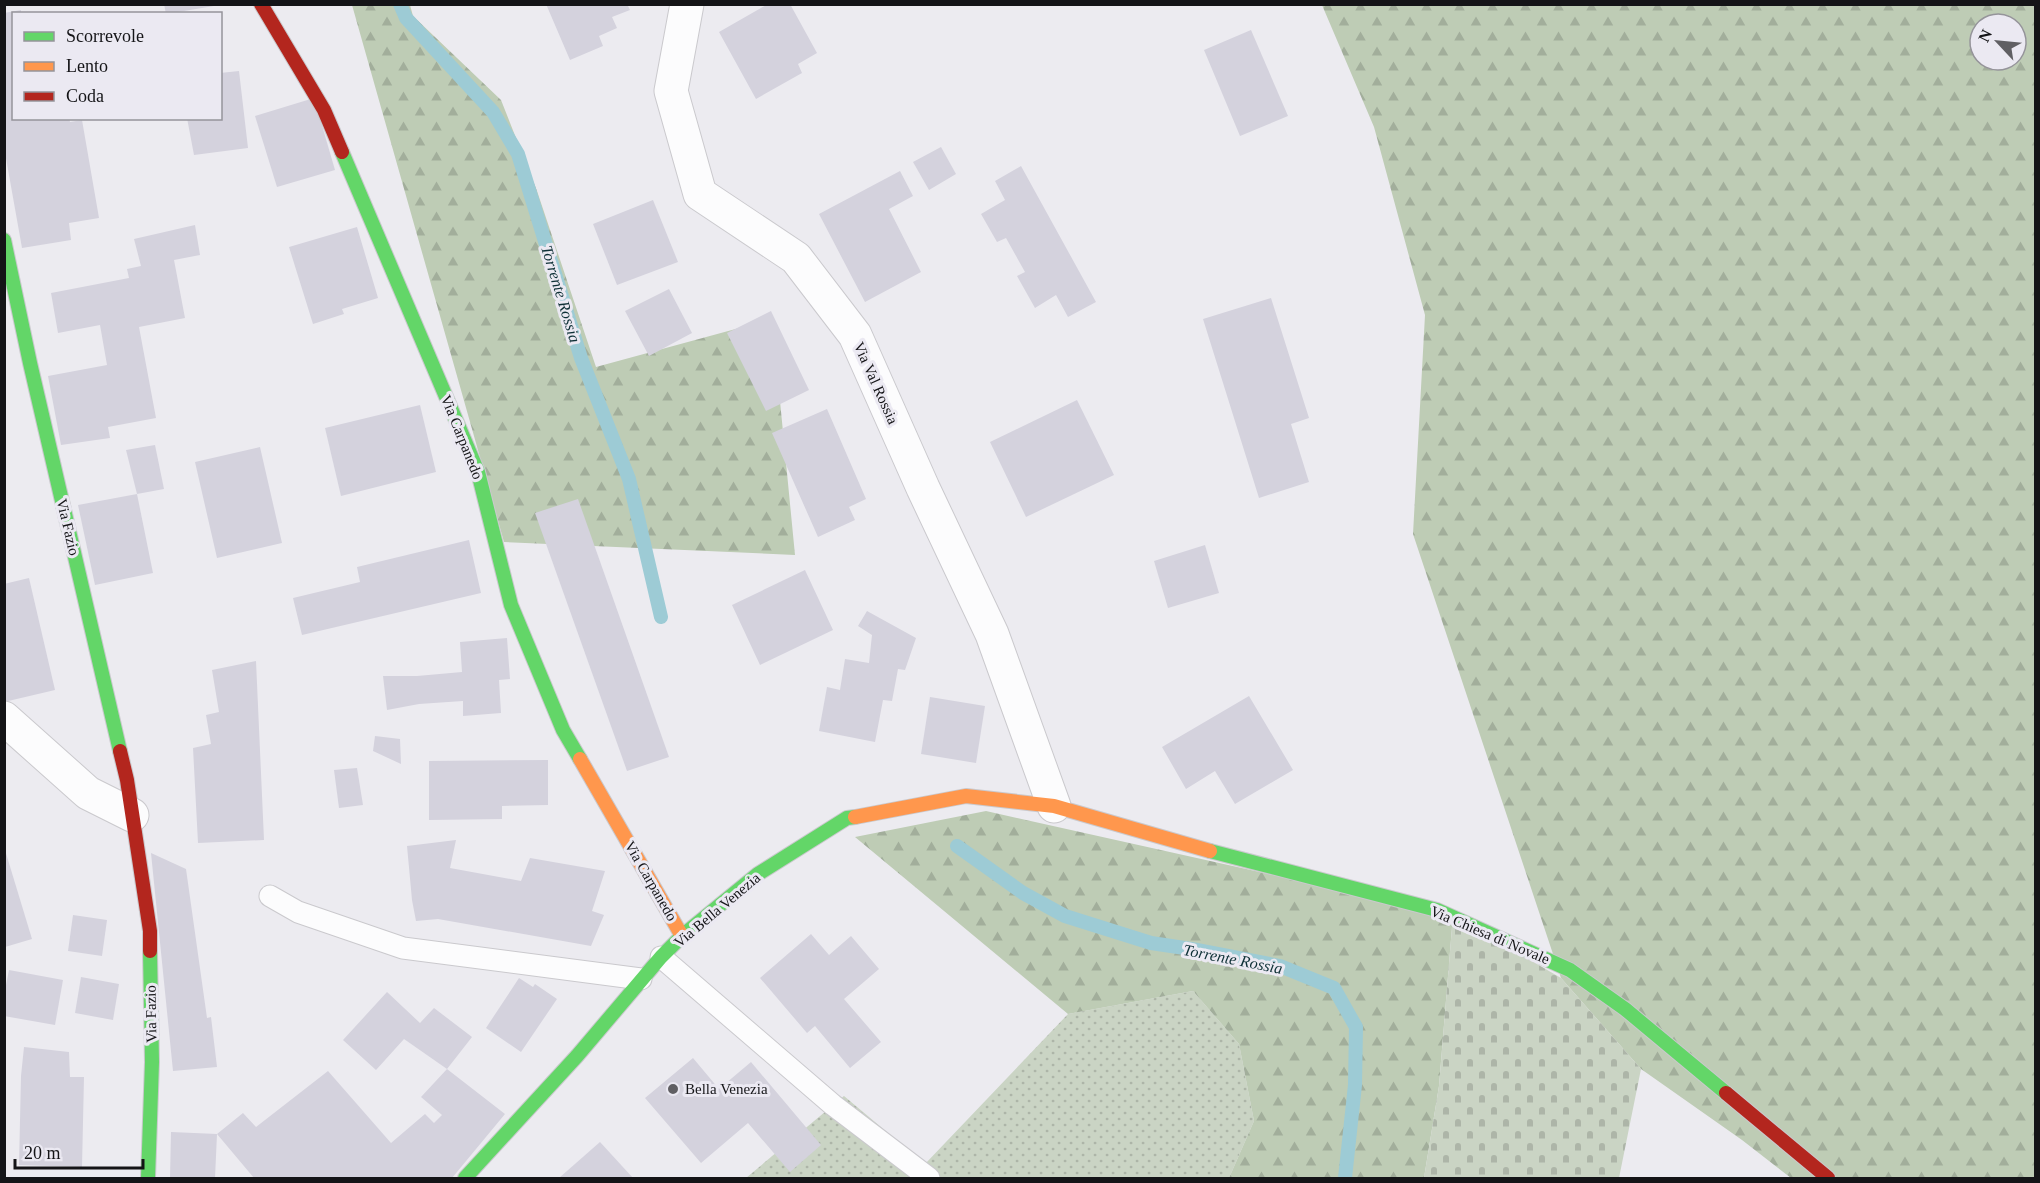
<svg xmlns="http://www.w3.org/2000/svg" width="2040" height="1183" font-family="Georgia,serif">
	<defs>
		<pattern id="grass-dots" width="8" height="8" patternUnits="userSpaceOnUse" patternTransform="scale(1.5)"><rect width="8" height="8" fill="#cad4c4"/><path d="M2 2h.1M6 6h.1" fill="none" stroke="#adb5a8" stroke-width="1.8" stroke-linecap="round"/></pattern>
		<pattern id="forest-firs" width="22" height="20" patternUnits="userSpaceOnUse" patternTransform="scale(1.5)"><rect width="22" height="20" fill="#beccb5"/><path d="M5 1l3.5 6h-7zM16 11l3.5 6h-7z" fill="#a2ae9b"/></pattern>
		<pattern id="cemetery-stones" width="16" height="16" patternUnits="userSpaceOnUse" patternTransform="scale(1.5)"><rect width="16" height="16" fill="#cad4c4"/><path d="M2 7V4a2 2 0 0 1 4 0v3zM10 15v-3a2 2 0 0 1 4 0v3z" fill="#adb5a8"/></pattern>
	</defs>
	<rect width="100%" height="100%" fill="#ecebf0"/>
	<!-- grass -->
	<path fill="url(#grass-dots)" d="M 1193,991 L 1239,1044 L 1254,1121 L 1229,1178 L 746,1178 L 844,1096 L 925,1164 L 1068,1014 Z"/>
	<!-- forest -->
	<g fill="url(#forest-firs)" fill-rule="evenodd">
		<path d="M 352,5 L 410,5 L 413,16 L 501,100 L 537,191 L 596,367 L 772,319 L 795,555 L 504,542 Z"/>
		<path d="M 1322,5 L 2035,5 L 2035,1178 L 1791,1178 L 1742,1140 L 1641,1069 L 1561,978 L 1413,534 L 1425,315 L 1374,127 ZM 1980,24 L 2016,24 L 2016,60 L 1980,60 Z"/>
		<path d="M 986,811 L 1453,915 L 1439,1086 L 1424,1178 L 1229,1178 L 1254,1121 L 1239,1044 L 1193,991 L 1068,1014 L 855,837 Z"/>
	</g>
	<!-- cemetery -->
	<path fill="url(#cemetery-stones)" d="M 1453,915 L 1561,978 L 1641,1069 L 1619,1178 L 1424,1178 L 1439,1086 Z"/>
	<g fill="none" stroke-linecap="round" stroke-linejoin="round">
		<!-- stream -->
		<g stroke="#9dcbd5" stroke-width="14">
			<path d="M 400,4 L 406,18 L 493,112 L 518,154 L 581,358 L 629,479 L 661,617"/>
			<path d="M 957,846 L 1023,893 L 1065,916 L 1151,943 L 1198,950 L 1280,966 L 1334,988 L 1356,1027 L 1355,1085 L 1345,1178"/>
		</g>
	</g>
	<!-- building -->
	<g fill="#d4d2dd">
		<path d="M 164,4 L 213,4 L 214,6 L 166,14 Z"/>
		<path d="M 546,4 L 627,4 L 630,10 L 612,17 L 617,28 L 599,36 L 603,46 L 570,60 Z"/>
		<path d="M 768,4 L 790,4 L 817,53 L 798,64 L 802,73 L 756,99 L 719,32 Z"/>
		<path d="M 21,10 L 21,14 L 14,14 L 14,118 L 69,118 L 70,122 L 82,120 L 99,218 L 69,223 L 71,240 L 22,248 L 4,147 L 4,13 Z"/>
		<path d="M 1251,30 L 1288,116 L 1240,136 L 1204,50 Z"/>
		<path d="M 239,71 L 248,148 L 194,155 L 187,118 L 220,118 L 220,73 Z"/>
		<path d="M 314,98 L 335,170 L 277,187 L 255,116 Z"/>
		<path d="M 941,147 L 956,174 L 929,190 L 913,162 Z"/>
		<path d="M 1021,166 L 1096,302 L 1068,317 L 1056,295 L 1035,308 L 1017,276 L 1025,272 L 1006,238 L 997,242 L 981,214 L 1005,200 L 995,181 Z"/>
		<path d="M 900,171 L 913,196 L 889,209 L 921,272 L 865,302 L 819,214 Z"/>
		<path d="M 653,200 L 678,262 L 617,285 L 593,224 Z"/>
		<path d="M 195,225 L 200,255 L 174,260 L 185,318 L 139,327 L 156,418 L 108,427 L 110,438 L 61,445 L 48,376 L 107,365 L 100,325 L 58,333 L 51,293 L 129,278 L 127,269 L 141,266 L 134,239 Z"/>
		<path d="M 357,227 L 378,298 L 342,309 L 344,314 L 313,324 L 289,247 Z"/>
		<path d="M 669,289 L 692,333 L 649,356 L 625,311 Z"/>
		<path d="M 1271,298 L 1309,418 L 1291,424 L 1309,482 L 1259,498 L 1203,319 Z"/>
		<path d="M 771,311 L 809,390 L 766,411 L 727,333 Z"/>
		<path d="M 1077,400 L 1114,475 L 1026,517 L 990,442 Z"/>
		<path d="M 420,405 L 436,472 L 341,496 L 325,428 Z"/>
		<path d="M 827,409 L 866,499 L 849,507 L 855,520 L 818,537 L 772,433 Z"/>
		<path d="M 155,445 L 164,489 L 137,494 L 126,450 Z"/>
		<path d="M 260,447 L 282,543 L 217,558 L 195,462 Z"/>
		<path d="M 137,494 L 153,573 L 95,585 L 78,505 Z"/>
		<path d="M 578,499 L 669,757 L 627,771 L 535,513 Z"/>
		<path d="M 469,540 L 481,593 L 302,635 L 293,598 L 360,582 L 357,567 Z"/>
		<path d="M 1205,545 L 1219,593 L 1168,608 L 1154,561 Z"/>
		<path d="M 805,570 L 833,630 L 760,665 L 732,605 Z"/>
		<path d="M 29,578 L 55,690 L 4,702 L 4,584 Z"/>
		<path d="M 867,611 L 916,638 L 905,670 L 898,669 L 892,701 L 883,700 L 875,742 L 819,731 L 827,687 L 840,690 L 845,659 L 869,663 L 872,635 L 858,626 Z"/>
		<path d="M 507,638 L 510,679 L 499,680 L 501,713 L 463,716 L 463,701 L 419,704 L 387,710 L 383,676 L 417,676 L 462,672 L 460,642 Z"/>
		<path d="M 256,661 L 264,840 L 198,843 L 193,748 L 211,744 L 206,715 L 219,712 L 212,670 Z"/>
		<path d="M 1249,696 L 1293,770 L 1235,804 L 1215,771 L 1186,789 L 1162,747 Z"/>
		<path d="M 930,697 L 985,706 L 976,763 L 921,754 Z"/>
		<path d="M 375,736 L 400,739 L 401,764 L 373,751 Z"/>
		<path d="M 548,760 L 548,805 L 502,806 L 502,819 L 429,820 L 429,761 Z"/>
		<path d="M 357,768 L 363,805 L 339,808 L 334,770 Z"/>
		<path d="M 456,840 L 450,868 L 521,881 L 530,858 L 605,871 L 592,911 L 604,915 L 591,946 L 438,919 L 416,921 L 412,900 L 407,846 Z"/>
		<path d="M 5,850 L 32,939 L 5,947 L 4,944 Z"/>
		<path d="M 151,853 L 186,869 L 207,1018 L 211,1017 L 217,1067 L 173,1071 Z"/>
		<path d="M 73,915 L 107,920 L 102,956 L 68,951 Z"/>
		<path d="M 811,934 L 829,955 L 851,936 L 879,969 L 844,999 L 881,1042 L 850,1068 L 815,1026 L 807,1033 L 760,978 Z"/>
		<path d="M 9,970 L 63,980 L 55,1025 L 4,1016 L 4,995 Z"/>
		<path d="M 81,977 L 119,984 L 113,1020 L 75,1013 Z"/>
		<path d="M 519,978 L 533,987 L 535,984 L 557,999 L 521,1052 L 486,1028 Z"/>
		<path d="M 387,992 L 420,1023 L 434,1008 L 472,1037 L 447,1069 L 404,1039 L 376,1070 L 343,1040 Z"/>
		<path d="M 24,1047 L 69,1052 L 70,1077 L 84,1077 L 82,1167 L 19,1165 L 21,1076 Z"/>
		<path d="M 693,1058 L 719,1089 L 751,1062 L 821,1145 L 790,1172 L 748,1123 L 701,1163 L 645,1098 Z"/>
		<path d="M 447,1069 L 505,1114 L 452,1178 L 254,1178 L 217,1134 L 243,1113 L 256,1127 L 328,1071 L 391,1143 L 425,1114 L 434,1123 L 442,1115 L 421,1097 Z"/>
		<path d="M 171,1132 L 217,1134 L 215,1178 L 170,1178 Z"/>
		<path d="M 600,1142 L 633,1178 L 559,1178 Z"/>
	</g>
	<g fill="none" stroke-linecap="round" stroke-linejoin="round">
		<defs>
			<g id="lane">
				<path d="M 270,896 L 298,912 L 403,948 L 641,979"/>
				<path d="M 661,957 L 833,1105 L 929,1178"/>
			</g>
			<g id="street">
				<path d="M 687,4 L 671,91 L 700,194 L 796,258 L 855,335 L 923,488 L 992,634 L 1054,806"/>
				<path d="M 4,718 L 88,793 L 132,815"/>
			</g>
			<g id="fast">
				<path d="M 342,152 L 478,472 L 511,605 L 563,730 L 580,759"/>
				<path d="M 4,240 L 30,363 L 120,751"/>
				<path d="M 1210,851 L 1437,910 L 1570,970 L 1625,1009 L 1726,1093"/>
				<path d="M 148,1178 L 152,1062 L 150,951"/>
				<path d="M 465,1178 L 577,1056 L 661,957 L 682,936 L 758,874 L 847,818 L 855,817"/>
			</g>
			<g id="slow">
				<path d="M 580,759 L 682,936"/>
				<path d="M 855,817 L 966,796 L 1054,806 L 1210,851"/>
			</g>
			<g id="jam">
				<path d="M 261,4 L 324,110 L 342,152"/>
				<path d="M 120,751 L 127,780 L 150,931 L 150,951"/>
				<path d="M 1726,1093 L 1828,1178"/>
			</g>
		</defs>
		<!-- lane casing -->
		<use href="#lane" stroke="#cac9cd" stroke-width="23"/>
		<!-- street casing -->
		<use href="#street" stroke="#cac9cd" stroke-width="35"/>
		<!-- fast casing -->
		<use href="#fast" stroke="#cac9cd" stroke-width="16"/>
		<!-- slow casing -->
		<use href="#slow" stroke="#cac9cd" stroke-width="16"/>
		<!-- jam casing -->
		<use href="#jam" stroke="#cac9cd" stroke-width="16"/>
		<!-- lane -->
		<use href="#lane" stroke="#fcfcfd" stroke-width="21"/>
		<!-- street -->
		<use href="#street" stroke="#fcfcfd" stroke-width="33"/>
		<!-- fast -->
		<use href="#fast" stroke="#63d668" stroke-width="14"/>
		<!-- slow -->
		<use href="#slow" stroke="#ff974d" stroke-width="14"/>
		<!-- jam -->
		<use href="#jam" stroke="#b3261e" stroke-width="14"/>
	</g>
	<!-- markers -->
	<circle fill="#605f63" stroke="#ebe9f2" stroke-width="2" cx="673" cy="1089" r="6"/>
	<g text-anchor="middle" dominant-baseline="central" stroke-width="6" stroke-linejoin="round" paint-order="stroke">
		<!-- street labels -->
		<g font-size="15" fill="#141417" stroke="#ebe9f2">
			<text transform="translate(876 383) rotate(66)">Via Val Rossia</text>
			<text transform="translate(462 437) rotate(68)">Via Carpanedo</text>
			<text transform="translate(68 527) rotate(77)">Via Fazio</text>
			<text transform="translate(651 881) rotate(60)">Via Carpanedo</text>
			<text transform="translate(717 910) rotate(-40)">Via Bella Venezia</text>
			<text transform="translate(1490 935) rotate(23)">Via Chiesa di Novale</text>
			<text transform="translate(151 1014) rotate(-91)">Via Fazio</text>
		</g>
		<!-- poi labels -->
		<g font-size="15" fill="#141417" stroke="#ebe9f2" text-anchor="start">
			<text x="685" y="1089">Bella Venezia</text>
		</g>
		<!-- water labels -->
		<g font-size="16" font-style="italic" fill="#0e3036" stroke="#ebe9f2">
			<text transform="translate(561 294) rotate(73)">Torrente Rossia</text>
			<text transform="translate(1233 959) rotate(11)">Torrente Rossia</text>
		</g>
	</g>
	<!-- border -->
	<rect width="2040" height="1183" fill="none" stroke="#141417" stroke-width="12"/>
	<!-- legend -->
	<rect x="12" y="12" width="210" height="108" fill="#ebe9f2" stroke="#95949a" stroke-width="1.5"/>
	<rect x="24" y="32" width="30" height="9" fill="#63d668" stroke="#95949a" stroke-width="1.5"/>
	<text x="66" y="42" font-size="18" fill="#141417">Scorrevole</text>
	<rect x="24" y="62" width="30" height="9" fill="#ff974d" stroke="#95949a" stroke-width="1.5"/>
	<text x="66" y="72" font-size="18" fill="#141417">Lento</text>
	<rect x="24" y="92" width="30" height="9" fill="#b3261e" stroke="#95949a" stroke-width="1.5"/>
	<text x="66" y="102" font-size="18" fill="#141417">Coda</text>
	<!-- north arrow -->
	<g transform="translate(1998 42) rotate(296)"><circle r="28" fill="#ebe9f2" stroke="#95949a" stroke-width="1.5"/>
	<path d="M0-4.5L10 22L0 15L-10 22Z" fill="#605f63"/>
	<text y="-9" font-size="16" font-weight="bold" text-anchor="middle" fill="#141417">N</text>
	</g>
	<!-- scale -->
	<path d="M15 1159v9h128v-9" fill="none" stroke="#141417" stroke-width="3"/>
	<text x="24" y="1159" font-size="18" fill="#141417" stroke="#ebe9f2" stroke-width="4.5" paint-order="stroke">20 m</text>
</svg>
